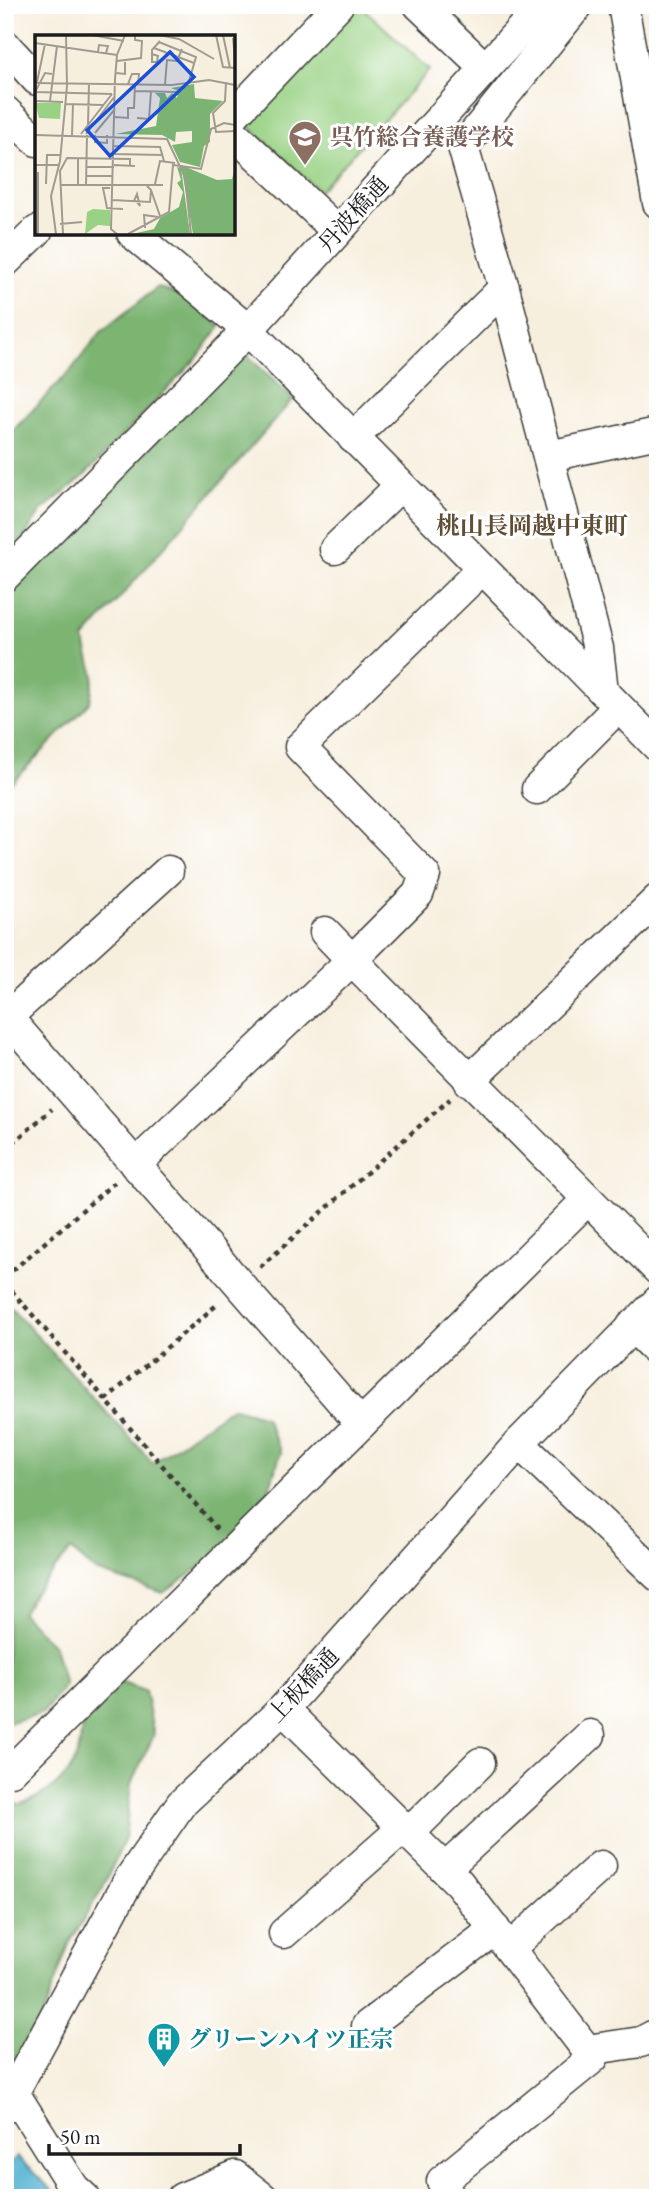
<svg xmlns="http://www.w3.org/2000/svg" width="663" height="2203" font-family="'EB Garamond','Noto Serif JP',serif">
	<rect width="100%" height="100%" fill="#fff"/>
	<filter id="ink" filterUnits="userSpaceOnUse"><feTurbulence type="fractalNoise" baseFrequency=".0143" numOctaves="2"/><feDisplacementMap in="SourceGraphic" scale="14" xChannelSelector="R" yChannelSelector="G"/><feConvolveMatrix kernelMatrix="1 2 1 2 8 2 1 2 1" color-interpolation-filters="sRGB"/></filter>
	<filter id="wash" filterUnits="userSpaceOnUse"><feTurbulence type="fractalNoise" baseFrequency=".00686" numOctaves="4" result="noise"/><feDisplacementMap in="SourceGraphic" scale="28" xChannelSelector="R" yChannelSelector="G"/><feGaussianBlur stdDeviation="1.57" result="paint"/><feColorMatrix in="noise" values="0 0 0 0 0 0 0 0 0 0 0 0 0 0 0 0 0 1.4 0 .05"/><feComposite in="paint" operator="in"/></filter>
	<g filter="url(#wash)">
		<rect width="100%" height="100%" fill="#f7efde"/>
		<!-- green -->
		<path fill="#9ad285" stroke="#5b7750" stroke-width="2" d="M 346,5 L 360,5 L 430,70 L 319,191 L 241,119 Z"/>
		<!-- forest -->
		<g fill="#7bb472" stroke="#4c6847" stroke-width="2">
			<path d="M 158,287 L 189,299 L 220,326 L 197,358 L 82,478 L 42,510 L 19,544 L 5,555 L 5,439 L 71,370 L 101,332 Z"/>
			<path d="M 244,352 L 293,399 L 84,639 L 94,675 L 90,702 L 5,790 L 5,595 Z"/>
			<path d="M 5,1301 L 153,1463 L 232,1407 L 265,1417 L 281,1452 L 269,1489 L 218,1554 L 163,1593 L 95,1571 L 71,1550 L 35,1592 L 22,1613 L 54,1647 L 65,1685 L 43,1713 L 7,1723 Z"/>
			<path d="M 114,1680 L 145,1691 L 154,1735 L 131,1784 L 125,1839 L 103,1887 L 69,1944 L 36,2034 L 5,2092 L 5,1790 L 18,1805 C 65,1789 89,1759 79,1709 Z"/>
		</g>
		<!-- water -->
		<path fill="#54b3d2" stroke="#386877" stroke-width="2" d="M 17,2157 L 52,2190 L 44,2198 L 5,2198 L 5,2171 Z"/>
	</g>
	<g filter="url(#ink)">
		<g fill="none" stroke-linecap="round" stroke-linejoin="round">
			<defs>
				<g id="minor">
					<path d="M 419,5 L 485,68"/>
					<path d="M 578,5 L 463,147 L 504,288 L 598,648 L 603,691"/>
					<path d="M 623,5 L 658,203"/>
					<path d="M 5,45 L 37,80"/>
					<path d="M 5,111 L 37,141"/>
					<path d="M 233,116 L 338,5"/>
					<path d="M 233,133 L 337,231"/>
					<path d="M 132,233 L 248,330 L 658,747"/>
					<path d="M 5,262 L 37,231"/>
					<path d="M 353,438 L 504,288"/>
					<path d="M 549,456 L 658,433"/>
					<path d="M 335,549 L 400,486"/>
					<path d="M 482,569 L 300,747 L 425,875 L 418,894 L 352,960 L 658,1270"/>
					<path d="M 5,576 L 248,330 L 543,5"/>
					<path d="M 537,789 L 618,707"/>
					<path d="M 168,871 L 7,1017 L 361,1424"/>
					<path d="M 469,1081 L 658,899"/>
					<path d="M 135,1165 L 352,960 L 325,932"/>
					<path d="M 632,1326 L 658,1352"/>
					<path d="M 519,1443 L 658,1576"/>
					<path d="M 283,1709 L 459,1883 L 593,2058 L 442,2181 L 450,2198"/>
					<path d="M 11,1771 L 587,1200"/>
					<path d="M 409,1833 L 480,1763"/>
					<path d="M 445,1869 L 590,1735"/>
					<path d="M 284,1933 L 403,1828"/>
					<path d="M 510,1948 L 601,1866"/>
					<path d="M 367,2026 L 495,1929"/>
					<path d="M 587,2050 L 641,2042 L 658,2033"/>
					<path d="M 14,2093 L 74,2188 L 85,2198"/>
					<path d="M 5,2108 L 130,1878 L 181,1804 L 283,1709 L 519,1443 L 658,1301"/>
					<path d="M 182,2198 L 235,2176 L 263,2198"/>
				</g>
			</defs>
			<!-- minor casing -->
			<use href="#minor" stroke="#3d3c39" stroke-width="33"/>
			<!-- path -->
			<g stroke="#3d3c39" stroke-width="4.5" stroke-dasharray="5 5" stroke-linecap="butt">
				<path d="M 5,1150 L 52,1109"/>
				<path d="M 260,1267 L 450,1099"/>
				<path d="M 5,1277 L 116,1181"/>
				<path d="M 5,1283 L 217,1529"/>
				<path d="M 105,1400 L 219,1303"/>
			</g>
			<!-- minor -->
			<use href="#minor" stroke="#fff" stroke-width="30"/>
			<!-- rail -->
			<path stroke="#1c1c1c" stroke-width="5" stroke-dasharray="10 5" stroke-linecap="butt" d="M 654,5 L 658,27"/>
		</g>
	</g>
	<!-- icons -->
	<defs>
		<symbol id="school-pin" viewBox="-11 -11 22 30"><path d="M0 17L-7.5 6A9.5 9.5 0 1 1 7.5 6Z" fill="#8d6e63" stroke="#fff"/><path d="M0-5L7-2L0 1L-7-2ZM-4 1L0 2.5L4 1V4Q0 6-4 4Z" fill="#fff"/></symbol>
		<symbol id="building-pin" viewBox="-11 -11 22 30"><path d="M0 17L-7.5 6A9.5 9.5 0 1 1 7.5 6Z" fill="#0f9aa8" stroke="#fff"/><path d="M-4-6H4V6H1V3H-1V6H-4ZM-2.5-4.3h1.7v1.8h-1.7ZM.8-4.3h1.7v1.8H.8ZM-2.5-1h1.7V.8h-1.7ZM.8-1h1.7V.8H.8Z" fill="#fff"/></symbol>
	</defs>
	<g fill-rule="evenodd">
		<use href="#school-pin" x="286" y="118" width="38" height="52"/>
		<use href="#building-pin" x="145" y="2020" width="38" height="52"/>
	</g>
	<g text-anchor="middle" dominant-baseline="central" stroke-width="6" stroke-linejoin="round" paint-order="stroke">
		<!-- education labels -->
		<g font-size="23" font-weight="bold" fill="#785e54" stroke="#fff" text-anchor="start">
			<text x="330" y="137">呉竹総合養護学校</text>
		</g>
		<!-- street labels -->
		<g font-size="23" fill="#1c1c1c" stroke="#fff">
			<text transform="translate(353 214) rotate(-48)">丹波橋通</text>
			<text transform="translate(303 1685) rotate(-47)">上板橋通</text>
		</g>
		<!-- culture labels -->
		<g font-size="23" font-weight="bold" fill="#0d838f" stroke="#fff" text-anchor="start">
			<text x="188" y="2039">グリーンハイツ正宗</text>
		</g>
		<!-- neighbourhood labels -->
		<g font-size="24" font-weight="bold" fill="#604e34" stroke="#fff">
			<text x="532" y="525">桃山長岡越中東町</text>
		</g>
	</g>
	<!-- overview -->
	<g transform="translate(35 35)">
		<rect width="200" height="200" fill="#f7efde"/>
		<path d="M 0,68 L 26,68 L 25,84 L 4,83 ZM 58,174 L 75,175 L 75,191 L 63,190 L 50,199 L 52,177 Z" fill="#9ad285"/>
		<path d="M 159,49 L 160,63 L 188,66 L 175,79 L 175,107 L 169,111 L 165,132 L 145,127 L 137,110 L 157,107 L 157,96 L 141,97 L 140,107 L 127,100 L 80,99 L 121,91 L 125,63 L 120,58 L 130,58 L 132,63 L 137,58 L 142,63 L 143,56 L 136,53 ZM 146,130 L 182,145 L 197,144 L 199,137 L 199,199 L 158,199 ZM 142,132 L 146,133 L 155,199 L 97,199 L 119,194 L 125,183 L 144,172 L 148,157 L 142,148 L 146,145 Z" fill="#7bb472"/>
		<path fill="none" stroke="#9f9b90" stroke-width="2" d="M 57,0 L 89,6M 124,0 L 144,4 L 179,24M 181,0 L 188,32 L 200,33M 188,0 L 195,33M 198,3 L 200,25M 124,7 L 161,22 L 154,46M 0,8 L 82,20M 119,13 L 159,28M 63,17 L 64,10 L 73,11 L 71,18M 117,19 L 123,21 L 122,27 L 117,27 L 117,15 L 125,6M 82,26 L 106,23 L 107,6 L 100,5 L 100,0M 81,38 L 90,39 L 90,27M 2,47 L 10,9M 191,47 L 190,66 L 178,78 L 181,97 L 200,96M 0,48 L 137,50 L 174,45 L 200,50M 93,49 L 97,39 L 104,39 L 103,49M 130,49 L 132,25 L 142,26 L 147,14M 100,56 L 142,57M 0,57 L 77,59M 0,57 L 10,38 L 17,39M 0,66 L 28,67M 15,66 L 22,11M 31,69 L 68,70M 80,82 L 93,83 L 93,73 L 99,73 L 100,49M 102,83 L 114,84 L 116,56M 53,89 L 54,48M 60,98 L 80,74M 46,99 L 77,59M 51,99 L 80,61M 0,100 L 132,104 L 150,142 L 156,199M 37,100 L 38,69M 60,100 L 60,107 L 72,108 L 72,100M 79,111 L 125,112 L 129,126M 79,119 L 128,120M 0,130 L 24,130M 79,130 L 100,131M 52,132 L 79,132M 51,141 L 78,141M 11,149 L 12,120 L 25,120M 120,149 L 125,126 L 140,128M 25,150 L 128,150M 43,150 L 43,123M 51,150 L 52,100M 75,153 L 68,153 L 72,173 L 88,174M 116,155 L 125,181M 77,165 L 115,167 L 116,155 L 112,151M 99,166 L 102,159 L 105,171 L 101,166M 25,189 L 47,187M 110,193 L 109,180 L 123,182M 3,199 L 3,137M 21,199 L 16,161 L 25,126 L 32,51 L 31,0M 28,199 L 25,136 L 32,123 L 95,124 L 95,131M 82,199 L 76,194 L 80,44 L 82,20 L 90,0M 93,199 L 134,177 L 138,130 L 166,134 L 176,94 L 189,88 L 200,90"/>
		<path fill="#1d4ed8" fill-opacity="0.15" stroke="#1d4ed8" stroke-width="3.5" d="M 135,17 L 159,42 L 75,121 L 52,95 Z"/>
		<rect width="200" height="200" fill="none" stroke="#1c1c1c" stroke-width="3.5"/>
	</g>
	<!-- margin -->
	<rect width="663" height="2203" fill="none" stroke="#fff" stroke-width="28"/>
	<!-- scale -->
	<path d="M49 2144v10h191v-10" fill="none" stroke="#1c1c1c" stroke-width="3.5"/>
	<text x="60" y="2144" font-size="21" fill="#1c1c1c" stroke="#ffffff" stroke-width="5" paint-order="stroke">50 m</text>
</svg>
